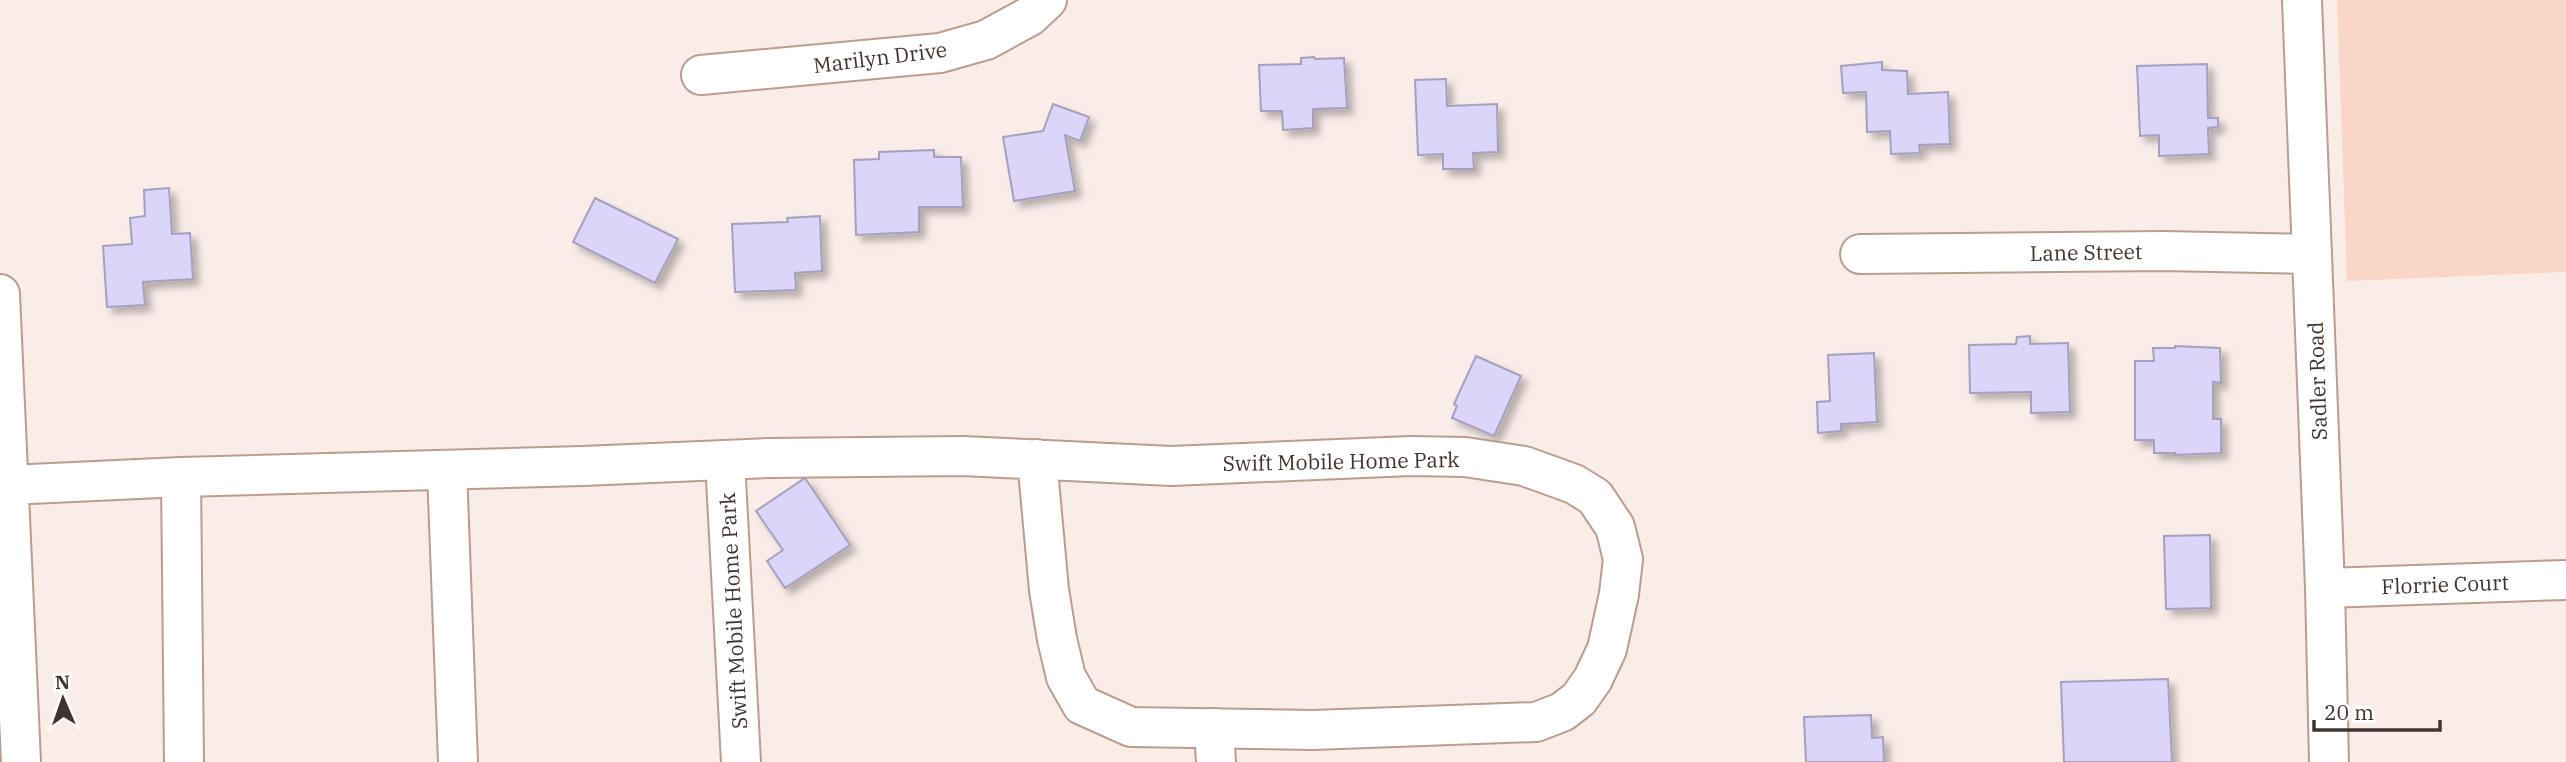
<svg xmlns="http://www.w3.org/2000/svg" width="2566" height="762" font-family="'IBM Plex Serif',serif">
	<defs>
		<filter id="shadow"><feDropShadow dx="6" dy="6" stdDeviation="3.5" flood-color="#0004"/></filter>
	</defs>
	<rect width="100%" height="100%" fill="#faede8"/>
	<!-- green -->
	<path fill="#fad6c7" d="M 2337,0 L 2566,0 L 2566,272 L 2347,281 Z"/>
	<!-- building -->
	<g fill="#dbd5fa" stroke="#a4a0bd" stroke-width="2" filter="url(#shadow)">
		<path d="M 1314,57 L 1315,59 L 1344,58 L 1347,108 L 1313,109 L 1313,128 L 1283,130 L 1282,111 L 1261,111 L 1259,65 L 1301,64 L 1301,58 Z"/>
		<path d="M 1882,62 L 1882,70 L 1907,71 L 1908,94 L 1948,92 L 1950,144 L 1919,145 L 1920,153 L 1891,154 L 1890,131 L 1867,132 L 1866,92 L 1843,93 L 1841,66 Z"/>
		<path d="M 2207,64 L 2208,118 L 2218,118 L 2218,127 L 2208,128 L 2209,154 L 2159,156 L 2159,135 L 2140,136 L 2137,66 Z"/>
		<path d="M 1446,79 L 1447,106 L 1497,104 L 1498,152 L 1473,153 L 1474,169 L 1443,169 L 1443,154 L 1418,155 L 1415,80 Z"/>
		<path d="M 1053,104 L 1089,117 L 1080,141 L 1065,135 L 1075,191 L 1014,201 L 1003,137 L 1043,131 Z"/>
		<path d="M 934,150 L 934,157 L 961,157 L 963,207 L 919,207 L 919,232 L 856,235 L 854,160 L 879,159 L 879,152 Z"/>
		<path d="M 169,188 L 172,234 L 190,233 L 193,279 L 143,282 L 145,305 L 107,307 L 103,246 L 132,244 L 130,218 L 145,216 L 144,190 Z"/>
		<path d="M 595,198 L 678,239 L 655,283 L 573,242 Z"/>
		<path d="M 820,216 L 822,271 L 795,273 L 796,290 L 735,292 L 732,224 L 788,222 L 787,218 Z"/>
		<path d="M 2030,336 L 2030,344 L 2068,343 L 2070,412 L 2031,413 L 2031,392 L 1970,393 L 1969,345 L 2016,344 L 2017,337 Z"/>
		<path d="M 2175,346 L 2220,348 L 2221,383 L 2213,382 L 2213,419 L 2221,419 L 2221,453 L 2175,455 L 2175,453 L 2154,453 L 2154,440 L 2135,440 L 2135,361 L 2154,361 L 2153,348 L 2175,348 Z"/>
		<path d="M 1874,353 L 1877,422 L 1841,424 L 1841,431 L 1818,433 L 1817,402 L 1830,401 L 1828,355 Z"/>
		<path d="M 1476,356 L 1521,376 L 1494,436 L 1452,418 L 1457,406 L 1454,404 Z"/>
		<path d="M 805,478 L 850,545 L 785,588 L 767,561 L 783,550 L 756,511 Z"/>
		<path d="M 2210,535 L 2211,608 L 2166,609 L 2164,536 Z"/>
		<path d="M 2168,679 L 2172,762 L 2064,762 L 2061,682 Z"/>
		<path d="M 1871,715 L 1872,738 L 1883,737 L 1884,762 L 1806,762 L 1804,717 Z"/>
	</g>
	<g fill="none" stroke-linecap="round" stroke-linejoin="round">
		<defs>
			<g id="street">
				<path d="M 2302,0 L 2325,588 L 2329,762"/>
				<path d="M 701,75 L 940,53 L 986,40 L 1030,16 L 1047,0"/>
				<path d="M 1860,254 L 2163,251 L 2312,254"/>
				<path d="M 0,294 L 21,762"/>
				<path d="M 725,460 L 741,762"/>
				<path d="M 447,470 L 458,762"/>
				<path d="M 181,477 L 184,762"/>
				<path d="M 9,485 L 181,477 L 583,466 L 768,458 L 963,456 L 1171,466 L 1411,456 L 1465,457 L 1524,466 L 1574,484 L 1595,497 L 1615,527 L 1623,559 L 1619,594 L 1607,649 L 1593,679 L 1579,699 L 1562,712 L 1536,722 L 1313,730 L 1131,727 L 1082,705 L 1066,677 L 1057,639 L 1049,590 L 1037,459"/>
				<path d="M 2325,588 L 2566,580"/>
				<path d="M 1214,728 L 1216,762"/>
			</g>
		</defs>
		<!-- street casing -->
		<use href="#street" stroke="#bb9d90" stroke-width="42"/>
		<!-- street -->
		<use href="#street" stroke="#fff" stroke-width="38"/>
	</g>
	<g text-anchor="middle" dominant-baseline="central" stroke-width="5" stroke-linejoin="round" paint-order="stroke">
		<!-- street labels -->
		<g font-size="21" fill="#41342f" stroke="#fff">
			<text transform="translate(880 57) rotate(-7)">Marilyn Drive</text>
			<text transform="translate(2086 252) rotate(-1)">Lane Street</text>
			<text transform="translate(2317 381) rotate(-92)">Sadler Road</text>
			<text transform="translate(1341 461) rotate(-1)">Swift Mobile Home Park</text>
			<text transform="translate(2445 584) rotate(-2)">Florrie Court</text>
			<text transform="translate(733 611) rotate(-93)">Swift Mobile Home Park</text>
		</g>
	</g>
	<!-- north arrow -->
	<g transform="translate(63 699) rotate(358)" stroke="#ffffff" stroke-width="5" paint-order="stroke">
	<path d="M0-5L12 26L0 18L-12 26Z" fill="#41342f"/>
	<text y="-10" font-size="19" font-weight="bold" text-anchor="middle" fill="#41342f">N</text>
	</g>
	<!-- scale -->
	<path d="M2314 720v10h126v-10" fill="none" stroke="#41342f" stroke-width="3.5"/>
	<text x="2324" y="720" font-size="21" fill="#41342f" stroke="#ffffff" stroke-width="5" paint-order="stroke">20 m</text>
</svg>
